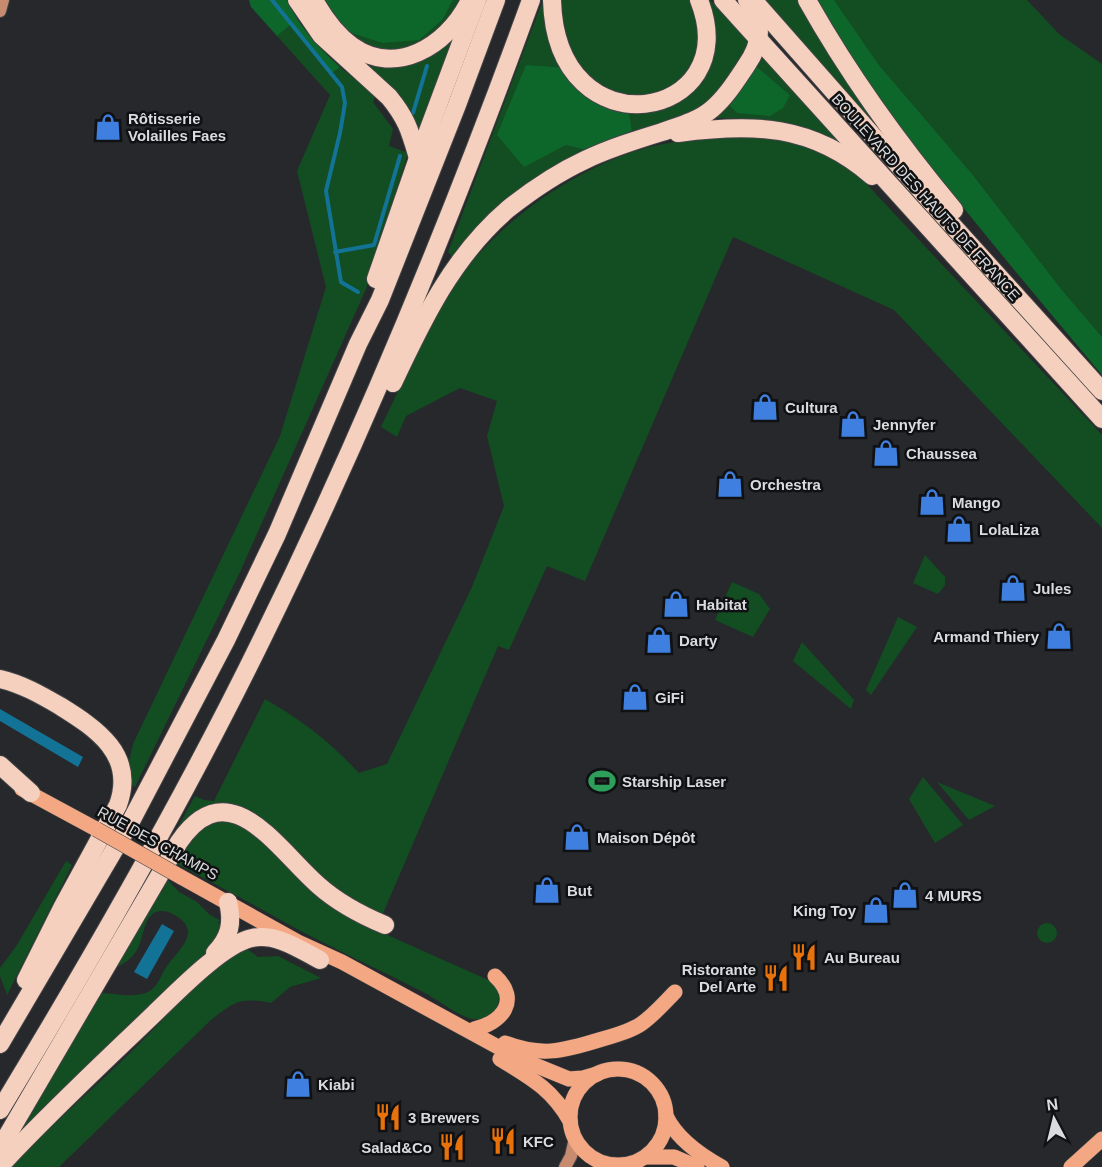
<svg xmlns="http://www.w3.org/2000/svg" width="1102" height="1167" font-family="Arial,sans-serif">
	<rect width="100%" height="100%" fill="#26282c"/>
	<!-- green -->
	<g fill="#124e22">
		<path d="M 453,0 L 461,0 C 444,33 408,63 369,47 C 360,44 352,36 345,31 L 382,43 L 443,19 Z"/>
		<path d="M 543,0 L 547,0 C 547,28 551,43 565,68 L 524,166 L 566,145 L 585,150 L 545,172 L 453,258 L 448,252 Z"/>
		<path d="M 561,0 L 691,0 C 693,12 700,28 698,40 C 694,78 661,101 623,96 C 617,94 609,89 603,85 C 597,82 589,78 584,73 C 567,52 564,26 561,0 Z"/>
		<path d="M 705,0 L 710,0 L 752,45 L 709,103 L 671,122 L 632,131 L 629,112 C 653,113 670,105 689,92 Z"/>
		<path d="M 762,0 L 798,0 L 838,70 L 876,122 L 874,124 Z"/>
		<path d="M 834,0 L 1027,0 L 1059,34 L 1102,64 L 1102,337 L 1062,290 L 973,175 L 879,65 Z"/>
		<path d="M 290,24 L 331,74 L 340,67 L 375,96 L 373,102 L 393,129 L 389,146 L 408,153 L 366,289 L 240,572 L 135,787 L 130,784 L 129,761 L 133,744 L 280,436 L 326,287 L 297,171 L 330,95 L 277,36 Z"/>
		<path d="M 454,38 L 422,134 L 358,57 Z"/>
		<path d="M 762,57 L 839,142 L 837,144 C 792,122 767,117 717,118 L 716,115 L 723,112 L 729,105 L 737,113 L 790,95 L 756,66 Z"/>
		<path d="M 712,137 L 747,137 L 786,140 L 837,158 L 859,176 L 1102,435 L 1102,528 L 894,310 L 733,237 L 585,581 L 547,566 L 509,650 L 498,646 L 381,918 L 343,897 L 242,810 L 180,832 L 175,832 L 195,796 L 204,800 L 214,801 L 265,699 C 303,721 329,741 359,773 L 387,764 L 472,587 L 504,506 L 487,436 L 497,401 L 460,388 L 406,416 L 397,437 L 381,427 C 394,400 407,372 421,345 C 430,325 440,302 454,284 C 499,223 564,175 636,151 C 661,143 687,140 712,137 Z"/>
		<path d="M 925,555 L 945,577 L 945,585 L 938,594 L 913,583 Z"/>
		<path d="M 732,582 L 759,594 L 770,609 L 753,637 L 715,620 Z"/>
		<path d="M 898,617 L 917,627 L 871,695 L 866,690 Z"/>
		<path d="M 802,642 L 854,700 L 851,709 L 793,661 Z"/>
		<path d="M 923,777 L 963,825 L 935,843 L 909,799 Z"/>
		<path d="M 937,782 L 995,806 L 969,820 Z"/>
		<path d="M 225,821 L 242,826 L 376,930 L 495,983 C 505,1000 495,1023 473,1019 C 462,1018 436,999 425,993 C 379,969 331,948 286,923 C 250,903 214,883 177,864 L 184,854 L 182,851 C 197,833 202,825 225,821 Z"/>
		<path d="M 66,861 L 72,865 L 7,995 L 0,976 L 0,968 L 17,945 Z"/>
		<path d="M 167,879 L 179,892 L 197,902 L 210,915 L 221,921 L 218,922 L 219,925 L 225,924 L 214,947 L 12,1142 L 102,993 C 117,994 134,998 148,992 C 158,987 161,974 167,966 C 179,949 204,931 173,914 C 168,911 161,910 156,912 C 142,918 144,942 135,953 C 131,959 123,964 117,967 L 159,894 L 162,892 Z"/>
		<circle cx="1047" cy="933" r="10"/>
		<path d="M 244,947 L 258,957 L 278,956 L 321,978 L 290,987 L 271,1003 C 241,997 235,1001 212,1019 L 59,1167 L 12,1167 C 51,1124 96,1087 137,1046 C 171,1013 203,972 244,947 Z"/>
	</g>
	<!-- forest -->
	<g fill="#0e672a">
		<path d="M 249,0 L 287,0 C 299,27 318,47 340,67 L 331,74 L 290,25 L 277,36 L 251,7 Z"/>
		<path d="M 324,0 L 453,0 L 443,19 L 419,40 L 382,43 L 345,31 L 330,12 Z"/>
		<path d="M 818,0 L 834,0 L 879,65 L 973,175 L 1062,290 L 1102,337 L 1102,375 C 1055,319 1008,263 962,206 C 909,140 858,74 818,0 Z"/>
		<path d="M 526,65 L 565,68 C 582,95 599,104 629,112 L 632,131 L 585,150 L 566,145 L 524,167 L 497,135 Z"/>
		<path d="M 756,66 L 790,95 L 783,108 L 770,116 L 737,113 L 729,105 Z"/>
	</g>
	<!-- water -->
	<g fill="#137396">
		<path d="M 0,709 L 83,757 L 78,767 L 0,721 Z"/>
		<path d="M 162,924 L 174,931 L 147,979 L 134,972 Z"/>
	</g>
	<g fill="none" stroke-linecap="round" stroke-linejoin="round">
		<!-- stream -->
		<g stroke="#137396" stroke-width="4">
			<path d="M 272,0 L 342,87 L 345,103 L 340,133 L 326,191 L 341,282 L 358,292"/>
			<path d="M 413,113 L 427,66"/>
			<path d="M 335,252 L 374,245 L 400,156"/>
		</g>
		<defs>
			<g id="secondary">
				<path d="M 0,11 L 3,0"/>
				<path d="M 565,1167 L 571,1156 L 575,1138"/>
				<path d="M 616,1167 L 619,1165"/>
			</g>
			<g id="primary">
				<path d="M 22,789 L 96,829"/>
				<path d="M 181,877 L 298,942 L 342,962 L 520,1059 L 569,1079 L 583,1078 L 597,1074"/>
				<path d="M 474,1029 C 502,1023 521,1000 495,976"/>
				<path d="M 505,1043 C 541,1057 563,1051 599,1040 C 613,1036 629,1032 641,1024 C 654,1015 664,1003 675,992"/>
				<path d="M 500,1059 C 531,1078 552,1089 570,1121"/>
				<circle cx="618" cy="1117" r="48"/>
				<path d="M 666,1116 C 677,1139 700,1155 722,1167"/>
				<path d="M 645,1157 L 674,1157 L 697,1167"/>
				<path d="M 1071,1167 L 1102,1139"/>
			</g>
			<g id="highway">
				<path d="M 297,0 L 321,35 L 389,97 C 407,119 410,131 418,158"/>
				<path d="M 314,0 C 324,18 335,34 352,46 C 396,77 446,46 468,4"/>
				<path d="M 552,0 C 556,156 747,121 699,0"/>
				<path d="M 723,0 L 1102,419"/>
				<path d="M 807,0 C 849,75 899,144 954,210"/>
				<path d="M 754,1 L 925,195 L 1102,391"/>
				<path d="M 678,133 C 753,123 812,124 872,176"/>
				<path d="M 376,279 L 418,158 L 477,0"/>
				<path d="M 393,383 C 423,319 453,256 508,209 C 532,190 557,173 585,160 C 610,148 636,140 662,132 C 679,126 698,121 712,109 C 726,97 736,81 746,66 C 762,43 764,23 747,0"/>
				<path d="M 0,679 C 22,684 41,695 60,706 C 97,729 136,755 118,805 L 63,906 L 26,980"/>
				<path d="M 0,765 L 31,793"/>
				<path d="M 215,953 C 230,937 233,923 228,902"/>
				<path d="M 0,1044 L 130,823 L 226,640 L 277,534 L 358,344 L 380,300 L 457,105 L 496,0"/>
				<path d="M 0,1110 C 93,957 183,801 262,639 C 364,432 452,217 531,0"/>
				<path d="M 0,1148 L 179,842 C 229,769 277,849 318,885 C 337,902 361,915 385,925"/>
				<path d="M 0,1166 C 49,1113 103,1063 155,1013 C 177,992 223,944 252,938 C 276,933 299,949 320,960"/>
			</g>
		</defs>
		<!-- secondary casing -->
		<use href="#secondary" stroke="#434548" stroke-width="14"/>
		<!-- primary casing -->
		<use href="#primary" stroke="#434548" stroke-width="16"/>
		<!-- highway casing -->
		<use href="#highway" stroke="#434548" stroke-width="20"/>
		<!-- secondary -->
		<use href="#secondary" stroke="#c78b70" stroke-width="12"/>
		<!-- primary -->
		<use href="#primary" stroke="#f4a783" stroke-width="15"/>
		<!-- highway -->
		<use href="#highway" stroke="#f6d0bf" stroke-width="18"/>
		<defs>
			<path id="primary-bridge" d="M 96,829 L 181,877"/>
		</defs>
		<!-- primary-bridge casing -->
		<use href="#primary-bridge" stroke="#434548" stroke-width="16" stroke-linecap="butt"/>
		<!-- primary-bridge -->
		<use href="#primary-bridge" stroke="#f4a783" stroke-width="15"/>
	</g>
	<!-- icons -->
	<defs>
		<symbol id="shop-bare" viewBox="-9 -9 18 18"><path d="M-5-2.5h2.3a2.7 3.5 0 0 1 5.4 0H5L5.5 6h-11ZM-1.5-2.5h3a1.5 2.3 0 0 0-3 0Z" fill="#3f7fe0" stroke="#101113" stroke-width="2.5" paint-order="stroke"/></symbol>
		<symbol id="stadium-bare" viewBox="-9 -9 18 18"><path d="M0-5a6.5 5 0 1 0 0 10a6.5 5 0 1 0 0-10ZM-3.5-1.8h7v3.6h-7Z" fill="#2e9e5b" stroke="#101113" stroke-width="2.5" paint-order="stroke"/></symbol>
		<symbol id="restaurant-bare" viewBox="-9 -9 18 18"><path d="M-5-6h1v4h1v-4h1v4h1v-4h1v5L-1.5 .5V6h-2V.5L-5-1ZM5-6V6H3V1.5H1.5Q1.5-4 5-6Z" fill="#e8710a" stroke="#101113" stroke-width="2.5" paint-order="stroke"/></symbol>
	</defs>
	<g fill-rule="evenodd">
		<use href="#shop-bare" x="89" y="108" width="38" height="38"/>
		<use href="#shop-bare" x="746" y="388" width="38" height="38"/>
		<use href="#shop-bare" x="834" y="405" width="38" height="38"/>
		<use href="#shop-bare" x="867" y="434" width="38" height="38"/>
		<use href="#shop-bare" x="711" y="465" width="38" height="38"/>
		<use href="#shop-bare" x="913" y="483" width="38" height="38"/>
		<use href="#shop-bare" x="940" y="510" width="38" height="38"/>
		<use href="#shop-bare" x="994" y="569" width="38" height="38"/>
		<use href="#shop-bare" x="657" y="585" width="38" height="38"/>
		<use href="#shop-bare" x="1040" y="617" width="38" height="38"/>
		<use href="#shop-bare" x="640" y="621" width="38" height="38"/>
		<use href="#shop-bare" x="616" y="678" width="38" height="38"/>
		<use href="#stadium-bare" x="583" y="762" width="38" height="38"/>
		<use href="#shop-bare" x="558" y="818" width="38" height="38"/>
		<use href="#shop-bare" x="528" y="871" width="38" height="38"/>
		<use href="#shop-bare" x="886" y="876" width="38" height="38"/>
		<use href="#shop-bare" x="857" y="891" width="38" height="38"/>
		<use href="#restaurant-bare" x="785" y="938" width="38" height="38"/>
		<use href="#restaurant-bare" x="757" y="959" width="38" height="38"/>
		<use href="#shop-bare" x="279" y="1065" width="38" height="38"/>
		<use href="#restaurant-bare" x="369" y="1098" width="38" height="38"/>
		<use href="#restaurant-bare" x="484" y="1122" width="38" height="38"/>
		<use href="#restaurant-bare" x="433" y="1128" width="38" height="38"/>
	</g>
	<g text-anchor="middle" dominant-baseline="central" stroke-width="5" stroke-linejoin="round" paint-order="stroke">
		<!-- poi labels -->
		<g font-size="15" font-weight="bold" fill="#dadbde" stroke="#101113" text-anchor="start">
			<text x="128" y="118">Rôtisserie<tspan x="128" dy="17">Volailles Faes</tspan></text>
			<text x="785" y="407">Cultura</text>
			<text x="873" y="424">Jennyfer</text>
			<text x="906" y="453">Chaussea</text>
			<text x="750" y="484">Orchestra</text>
			<text x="952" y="502">Mango</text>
			<text x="979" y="529">LolaLiza</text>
			<text x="1033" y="588">Jules</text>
			<text x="696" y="604">Habitat</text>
			<text x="1039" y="636" text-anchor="end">Armand Thiery</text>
			<text x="679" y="640">Darty</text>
			<text x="655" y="697">GiFi</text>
			<text x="622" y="781">Starship Laser</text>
			<text x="597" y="837">Maison Dépôt</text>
			<text x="567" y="890">But</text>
			<text x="925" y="895">4 MURS</text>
			<text x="856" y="910" text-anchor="end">King Toy</text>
			<text x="824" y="957">Au Bureau</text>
			<text x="756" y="969" text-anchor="end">Ristorante<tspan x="756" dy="17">Del Arte</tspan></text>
			<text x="318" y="1084">Kiabi</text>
			<text x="408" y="1117">3 Brewers</text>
			<text x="523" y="1141">KFC</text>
			<text x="432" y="1147" text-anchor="end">Salad&amp;Co</text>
		</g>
		<!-- street labels -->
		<g font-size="15" fill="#dadbde" stroke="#101113">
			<text transform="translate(926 197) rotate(48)">BOULEVARD DES HAUTS DE FRANCE</text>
			<text transform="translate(158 843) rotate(29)">RUE DES CHAMPS</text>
		</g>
	</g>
	<!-- north arrow -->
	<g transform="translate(1054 1119) rotate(353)" stroke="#101113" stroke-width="4.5" paint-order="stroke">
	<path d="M0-4.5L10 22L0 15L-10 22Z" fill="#dadbde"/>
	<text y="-9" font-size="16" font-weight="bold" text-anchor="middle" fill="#dadbde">N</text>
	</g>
</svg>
